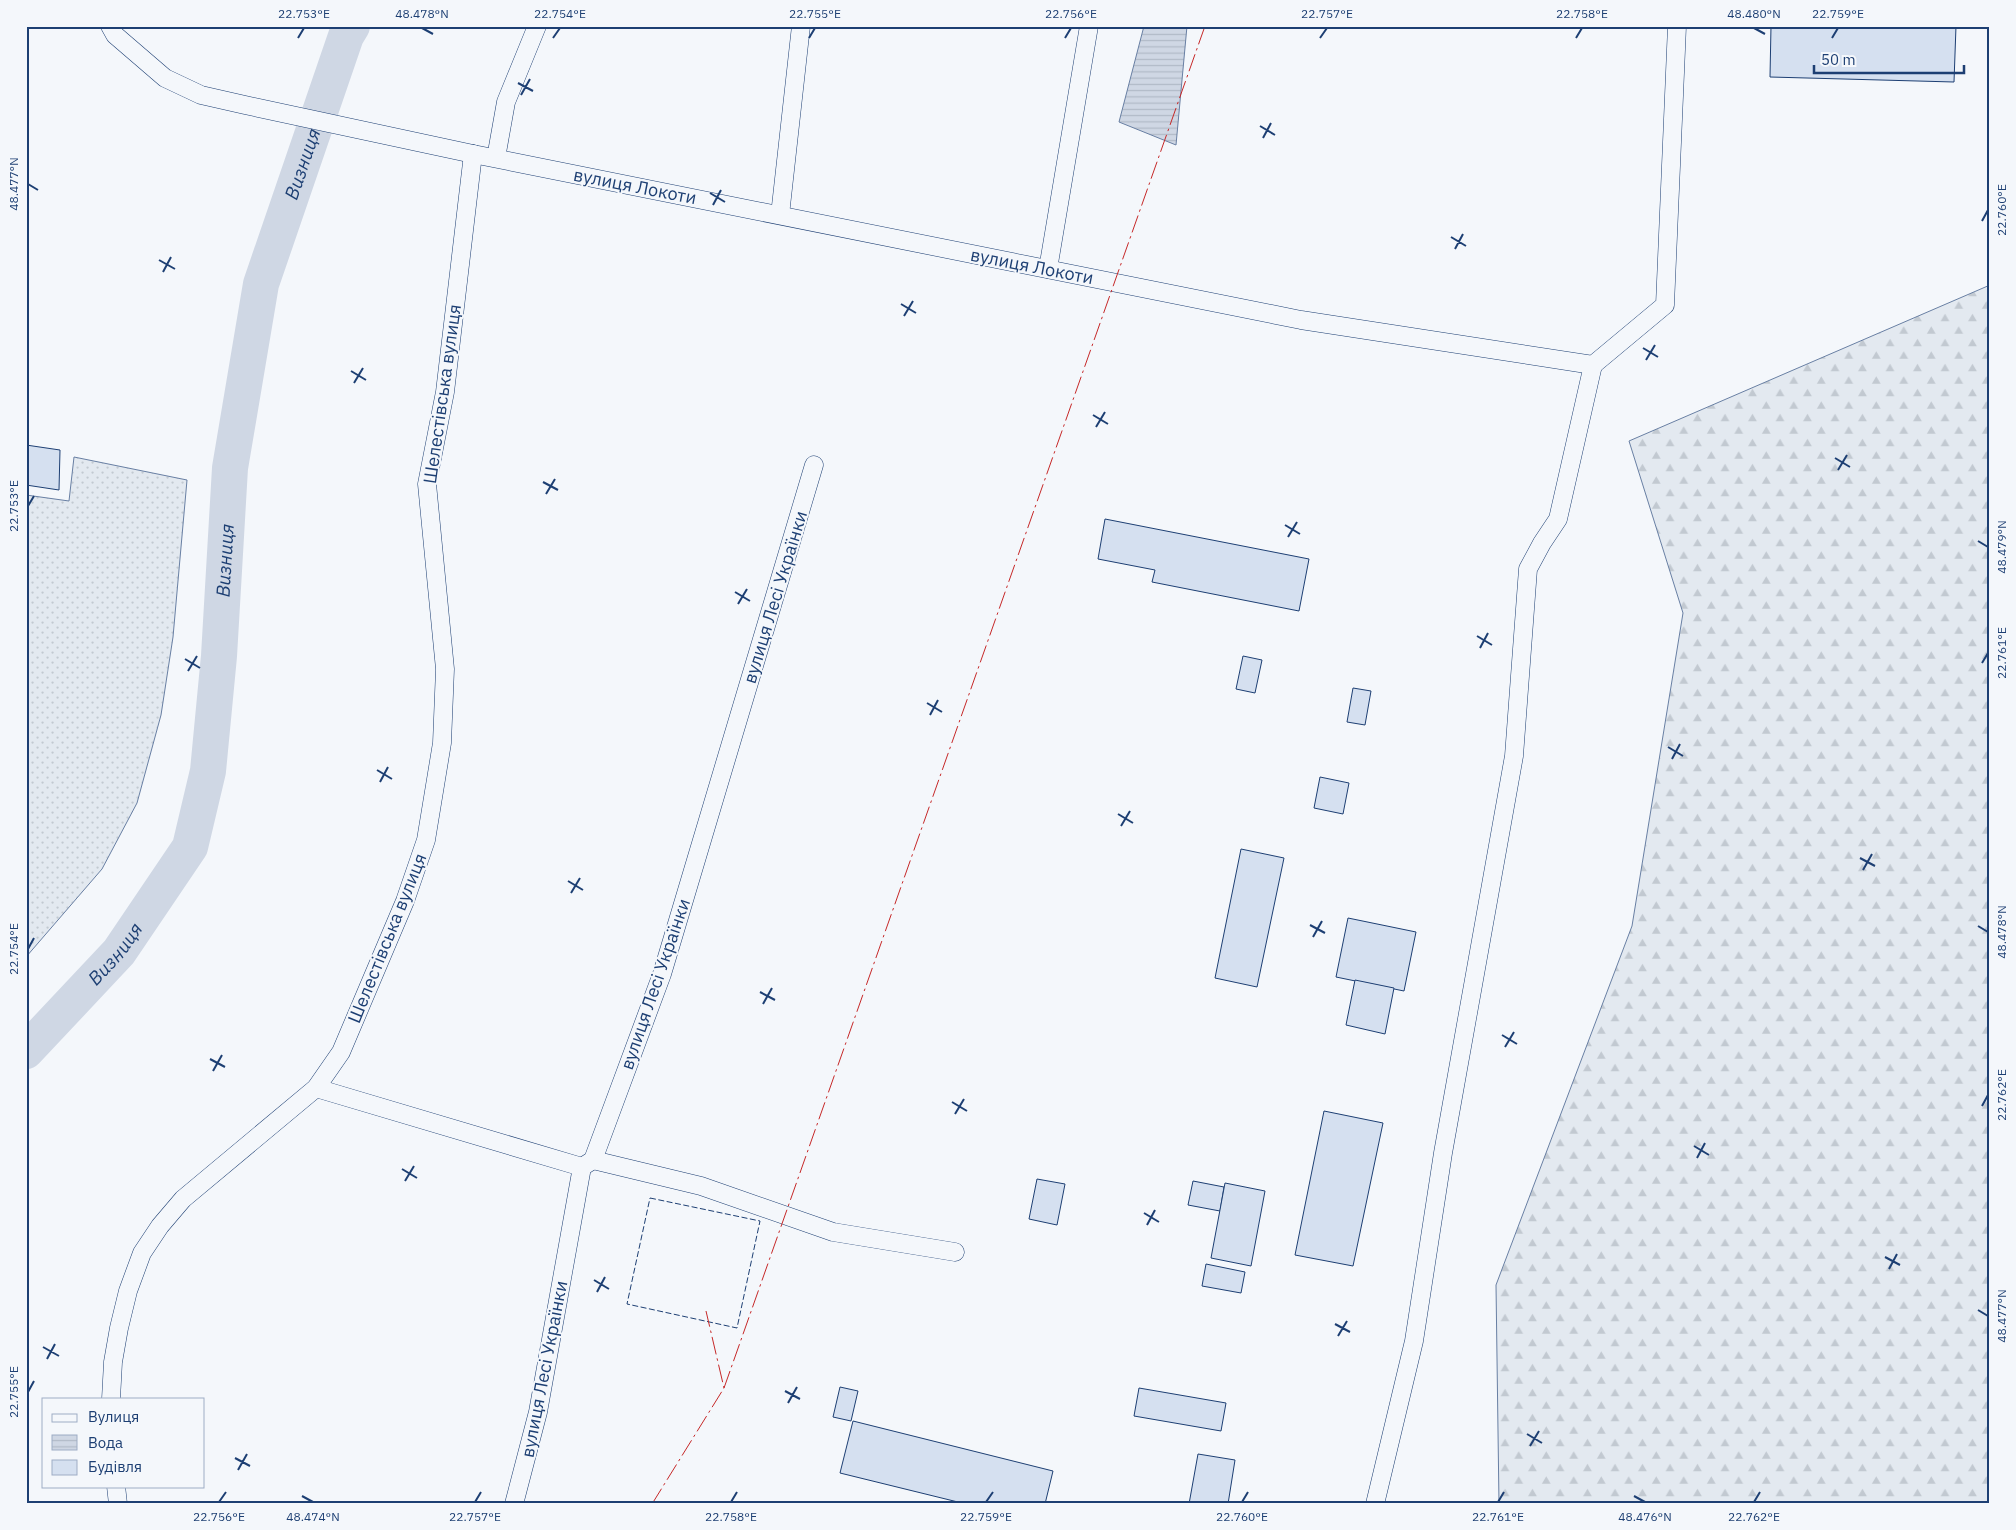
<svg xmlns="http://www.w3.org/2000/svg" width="2016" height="1530" font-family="'IBM Plex Sans',sans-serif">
	<defs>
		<pattern id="forest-firs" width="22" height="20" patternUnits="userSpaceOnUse" patternTransform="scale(1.25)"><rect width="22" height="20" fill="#e3e9f0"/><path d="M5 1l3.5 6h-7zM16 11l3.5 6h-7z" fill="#c2c9d1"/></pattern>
		<pattern id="garden-dots" width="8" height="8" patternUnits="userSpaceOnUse" patternTransform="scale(1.25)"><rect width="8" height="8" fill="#e3e9f0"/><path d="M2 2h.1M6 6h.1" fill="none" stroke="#c2c9d1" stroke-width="1.8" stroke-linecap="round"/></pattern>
		<pattern id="water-rules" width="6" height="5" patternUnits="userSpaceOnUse" patternTransform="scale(1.25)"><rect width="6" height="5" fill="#cfd7e4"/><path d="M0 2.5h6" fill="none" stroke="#b1bac7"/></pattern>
	</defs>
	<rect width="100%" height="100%" fill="#f4f7fb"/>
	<!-- forest -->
	<path fill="url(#forest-firs)" stroke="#687fa3" d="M 1990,285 L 1990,1504 L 1499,1504 L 1496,1285 L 1632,926 L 1683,613 L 1629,441 Z"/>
	<!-- garden -->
	<path fill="url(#garden-dots)" stroke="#687fa3" d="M 74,457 L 187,480 L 173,637 L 161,715 L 137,803 L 102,869 L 26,957 L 26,495 L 69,501 Z"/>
	<!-- water -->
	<path fill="url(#water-rules)" stroke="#687fa3" d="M 1144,26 L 1187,26 L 1176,145 L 1119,122 Z"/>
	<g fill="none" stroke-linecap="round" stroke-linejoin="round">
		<!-- river -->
		<path stroke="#cfd7e4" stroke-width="36" id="s1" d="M 26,1051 L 119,952 L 190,847 L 208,771 L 219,656 L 230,468 L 261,284 L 346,36 L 352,26"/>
	</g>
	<!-- building -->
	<g fill="#d5e0f0" stroke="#1d3f73">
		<path d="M 1771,26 L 1956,26 L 1954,82 L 1770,77 Z"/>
		<path d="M 26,445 L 60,450 L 59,490 L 26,485 Z"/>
		<path d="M 1105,519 L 1309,559 L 1299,611 L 1152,582 L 1155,570 L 1098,559 Z"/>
		<path d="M 1243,656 L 1262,660 L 1255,693 L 1236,689 Z"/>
		<path d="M 1353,688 L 1371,691 L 1365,725 L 1347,722 Z"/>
		<path d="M 1320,777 L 1349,783 L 1343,814 L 1314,808 Z"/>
		<path d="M 1241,849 L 1284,858 L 1257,987 L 1215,978 Z"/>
		<path d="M 1348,918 L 1416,932 L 1404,991 L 1336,977 Z"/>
		<path d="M 1355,980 L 1394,988 L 1385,1034 L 1346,1025 Z"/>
		<path d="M 1324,1111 L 1383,1123 L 1353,1266 L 1295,1255 Z"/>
		<path d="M 1037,1179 L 1065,1184 L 1057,1225 L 1029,1219 Z"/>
		<path d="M 1193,1181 L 1224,1187 L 1220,1211 L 1188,1205 Z"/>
		<path d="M 1225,1183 L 1265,1191 L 1251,1266 L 1211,1258 Z"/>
		<path d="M 1206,1264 L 1245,1272 L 1241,1293 L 1202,1286 Z"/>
		<path d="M 840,1387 L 858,1391 L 851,1421 L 833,1417 Z"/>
		<path d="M 1139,1388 L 1226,1403 L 1221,1431 L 1134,1416 Z"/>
		<path d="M 853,1421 L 1053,1471 L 1045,1504 L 966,1504 L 840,1473 Z"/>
		<path d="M 1198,1454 L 1235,1460 L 1228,1504 L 1189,1504 Z"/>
	</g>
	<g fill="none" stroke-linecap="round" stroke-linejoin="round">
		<defs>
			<g id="minor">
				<path d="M 110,26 L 115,35 L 165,78 L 201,95 L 245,105 L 473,154 L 1301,320 L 1593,365 L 1665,305 L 1677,26"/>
				<path d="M 496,158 L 506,102 L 537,26"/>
				<path d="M 780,215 L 801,26"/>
				<path d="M 1048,269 L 1089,26"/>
				<path d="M 316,1088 L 582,1167"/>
				<path d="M 593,1160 L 701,1186 L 833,1232 L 955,1252"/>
				<path d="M 111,1399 L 113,1362 L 119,1328 L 128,1291 L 142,1253 L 160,1226 L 183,1199 L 316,1088 L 341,1052 L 405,901 L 426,840 L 442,743 L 445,669 L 427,484 L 445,392 L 473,154"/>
				<path d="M 116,1486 L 118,1504"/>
				<path d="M 514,1504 L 538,1412 L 582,1167 L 593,1160 L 662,974 L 814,465"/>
				<path d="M 1375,1504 L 1414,1341 L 1443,1153 L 1514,756 L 1528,569 L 1542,543 L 1558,519 L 1593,365"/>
			</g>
		</defs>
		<!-- minor casing -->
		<use href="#minor" stroke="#1d3f73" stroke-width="19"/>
		<!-- minor -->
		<use href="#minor" stroke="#f4f7fb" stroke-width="18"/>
		<!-- fence -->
		<path stroke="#1d3f73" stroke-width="1" stroke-dasharray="6 2.5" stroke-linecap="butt" d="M 650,1198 L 760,1221 L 737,1328 L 627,1304 Z"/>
		<!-- power -->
		<g stroke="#c62828" stroke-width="1" stroke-dasharray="18 4 2.5 4" stroke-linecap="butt">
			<path d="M 724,1388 L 1205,26"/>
			<path d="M 652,1504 L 724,1388 L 706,1311"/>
		</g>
	</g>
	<!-- ticks -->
	<path fill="none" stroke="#1d3f73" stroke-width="2" d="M 422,28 L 433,34M 1754,28 L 1765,34M 298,38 L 304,28M 553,38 L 560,28M 809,38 L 815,28M 1065,38 L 1071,28M 1320,38 L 1327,28M 1576,38 L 1582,28M 1832,38 L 1838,28M 518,83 L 533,91M 521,95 L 530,79M 1260,126 L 1275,135M 1263,138 L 1271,123M 28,184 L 38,190M 710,193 L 725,202M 713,205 L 721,190M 1982,221 L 1988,210M 1451,237 L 1466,246M 1455,249 L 1463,234M 159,260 L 175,269M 163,272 L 171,257M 901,304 L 916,313M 904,316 L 913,301M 1643,348 L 1658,357M 1646,360 L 1655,345M 351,371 L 366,380M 354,383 L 363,368M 1093,415 L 1108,424M 1096,427 L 1105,412M 1835,458 L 1850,467M 1838,470 L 1847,455M 543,482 L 558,490M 546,494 L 555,479M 28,506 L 34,496M 1285,525 L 1300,534M 1288,537 L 1297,522M 1978,541 L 1988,547M 735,592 L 750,601M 738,604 L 747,589M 1477,636 L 1492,645M 1480,648 L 1488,633M 185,659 L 200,668M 1982,663 L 1988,653M 188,671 L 197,656M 927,703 L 942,712M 930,715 L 938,700M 1668,747 L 1683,756M 1672,759 L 1680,744M 377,770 L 392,779M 380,782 L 388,767M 1118,814 L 1133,823M 1121,826 L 1130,811M 1860,858 L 1875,866M 1863,870 L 1872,854M 568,881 L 583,890M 571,893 L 580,878M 1310,925 L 1325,933M 1978,926 L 1988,932M 1313,937 L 1322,921M 28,949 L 34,938M 760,992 L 775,1000M 763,1004 L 772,988M 1502,1035 L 1517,1044M 1505,1047 L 1514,1032M 210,1059 L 225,1067M 213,1071 L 222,1055M 952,1102 L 967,1111M 1982,1106 L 1988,1095M 955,1114 L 964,1099M 1694,1146 L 1709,1155M 1697,1158 L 1705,1143M 402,1169 L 417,1178M 405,1181 L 414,1166M 1144,1213 L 1159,1222M 1147,1225 L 1155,1210M 1885,1257 L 1900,1265M 1889,1269 L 1897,1254M 594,1280 L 609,1289M 597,1292 L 605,1277M 1978,1310 L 1988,1316M 1335,1324 L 1350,1332M 1338,1336 L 1347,1321M 43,1347 L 59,1356M 47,1359 L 55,1344M 785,1391 L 800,1399M 28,1392 L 34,1381M 788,1403 L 797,1387M 1527,1434 L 1542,1443M 1530,1446 L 1539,1431M 235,1458 L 250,1466M 238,1470 L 247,1454M 302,1496 L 313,1502M 1634,1496 L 1645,1502M 219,1502 L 226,1492M 475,1502 L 481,1492M 731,1502 L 737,1492M 986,1502 L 993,1492M 1242,1502 L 1248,1492M 1498,1502 L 1504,1492M 1754,1502 L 1760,1492"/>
	<g text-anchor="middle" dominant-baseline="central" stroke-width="4" stroke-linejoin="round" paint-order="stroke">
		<!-- street labels -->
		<g font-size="18" fill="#1d3f73" stroke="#f4f7fb">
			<text transform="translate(635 186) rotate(11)">вулиця Локоти</text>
			<text transform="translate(1032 266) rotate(11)">вулиця Локоти</text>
			<text transform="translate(442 394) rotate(-82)">Шелестівська вулиця</text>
			<text transform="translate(775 597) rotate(-73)">вулиця Лесі Українки</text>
			<text transform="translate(387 938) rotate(-68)">Шелестівська вулиця</text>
			<text transform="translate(655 984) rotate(-71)">вулиця Лесі Українки</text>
			<text transform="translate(544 1369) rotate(-79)">вулиця Лесі Українки</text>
		</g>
		<!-- water labels -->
		<g font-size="19" font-style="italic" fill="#1d3f73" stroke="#f4f7fb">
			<text stroke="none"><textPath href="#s1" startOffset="958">Визниця</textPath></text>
			<text stroke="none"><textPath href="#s1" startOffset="552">Визниця</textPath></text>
			<text stroke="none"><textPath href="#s1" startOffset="132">Визниця</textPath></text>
		</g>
	</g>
	<!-- border -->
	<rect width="2016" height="1530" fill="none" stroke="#f4f7fb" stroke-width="55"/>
	<!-- legend -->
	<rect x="42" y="1398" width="162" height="90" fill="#f4f7fb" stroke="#9eadc5"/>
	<rect x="52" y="1414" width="25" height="8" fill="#f4f7fb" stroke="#9eadc5"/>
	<text x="88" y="1422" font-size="15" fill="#1d3f73">Вулиця</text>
	<rect x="52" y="1435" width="25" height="15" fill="url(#water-rules)" stroke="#9eadc5"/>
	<text x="88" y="1448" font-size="15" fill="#1d3f73">Вода</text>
	<rect x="52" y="1460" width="25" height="15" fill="#d5e0f0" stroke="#9eadc5"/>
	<text x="88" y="1472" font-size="15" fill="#1d3f73">Будівля</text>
	<!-- scale -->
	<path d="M1814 65v8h150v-8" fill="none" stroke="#1d3f73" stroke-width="2.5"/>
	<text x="1821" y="65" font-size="15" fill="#1d3f73" stroke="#f4f7fb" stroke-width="4" paint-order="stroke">50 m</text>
	<rect x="28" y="28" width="1960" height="1474" fill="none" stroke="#1d3f73" stroke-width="2"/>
	<g font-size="12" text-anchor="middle" fill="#1d3f73">
		<text x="304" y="18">22.753°E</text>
		<text x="422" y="18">48.478°N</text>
		<text x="560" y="18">22.754°E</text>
		<text x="815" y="18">22.755°E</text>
		<text x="1071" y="18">22.756°E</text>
		<text x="1327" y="18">22.757°E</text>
		<text x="1582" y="18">22.758°E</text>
		<text x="1754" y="18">48.480°N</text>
		<text x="1838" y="18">22.759°E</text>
		<text transform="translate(14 184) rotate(-90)" y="4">48.477°N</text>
		<text transform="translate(2002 210) rotate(-90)" y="4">22.760°E</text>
		<text transform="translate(14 506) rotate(-90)" y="4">22.753°E</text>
		<text transform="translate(2002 547) rotate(-90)" y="4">48.479°N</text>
		<text transform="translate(2002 653) rotate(-90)" y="4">22.761°E</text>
		<text transform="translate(2002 932) rotate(-90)" y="4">48.478°N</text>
		<text transform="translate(14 949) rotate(-90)" y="4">22.754°E</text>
		<text transform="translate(2002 1095) rotate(-90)" y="4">22.762°E</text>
		<text transform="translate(2002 1316) rotate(-90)" y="4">48.477°N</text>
		<text transform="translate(14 1392) rotate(-90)" y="4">22.755°E</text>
		<text x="219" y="1521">22.756°E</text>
		<text x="313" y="1521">48.474°N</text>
		<text x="475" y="1521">22.757°E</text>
		<text x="731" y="1521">22.758°E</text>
		<text x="986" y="1521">22.759°E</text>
		<text x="1242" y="1521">22.760°E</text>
		<text x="1498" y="1521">22.761°E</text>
		<text x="1645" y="1521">48.476°N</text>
		<text x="1754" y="1521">22.762°E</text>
	</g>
</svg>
